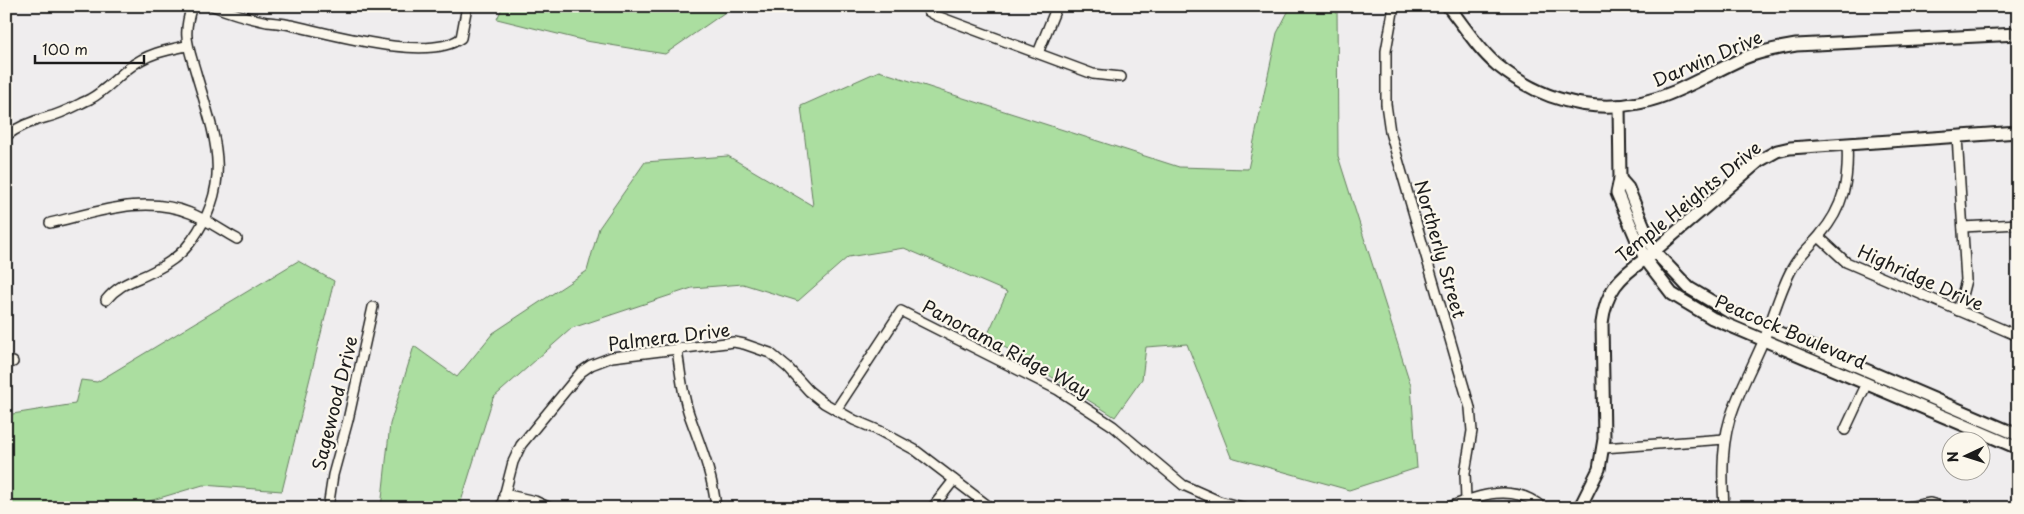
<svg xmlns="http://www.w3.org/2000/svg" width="2024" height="514" font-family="'Playpen Sans',sans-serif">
	<rect width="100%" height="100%" fill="#efedee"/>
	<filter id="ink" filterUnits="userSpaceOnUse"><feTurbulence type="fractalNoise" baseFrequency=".02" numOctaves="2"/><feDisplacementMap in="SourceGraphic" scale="10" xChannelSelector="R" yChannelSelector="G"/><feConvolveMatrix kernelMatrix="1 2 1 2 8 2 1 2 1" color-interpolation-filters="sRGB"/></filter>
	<g filter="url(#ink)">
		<!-- green -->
		<g fill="#abdea0" stroke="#647d5e">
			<path d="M 503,6 L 734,6 L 665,54 L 586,41 L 497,19 Z"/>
			<path d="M 1291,6 L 1337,6 L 1338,156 L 1411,386 L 1417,468 L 1349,490 L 1231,457 L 1187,344 L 1146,347 L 1142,379 L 1115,417 L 987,336 L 1007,292 L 904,248 L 848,257 L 798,301 L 743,284 L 692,288 L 572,328 L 493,398 L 459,508 L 381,508 L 390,424 L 414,346 L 457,377 L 493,333 L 587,271 L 599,228 L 645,162 L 728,156 L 813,206 L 801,106 L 879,71 L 1179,167 L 1248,169 L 1277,33 Z"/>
			<path d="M 298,261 L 334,281 L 282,491 L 203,485 L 126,508 L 6,508 L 6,415 L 75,404 L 81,380 L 97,382 Z"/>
		</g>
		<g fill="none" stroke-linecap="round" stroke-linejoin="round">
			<defs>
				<g id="street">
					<path d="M 213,6 C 231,13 248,18 267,22 C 275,23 283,23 290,25 C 329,33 428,63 461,38 L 467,6"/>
					<path d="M 927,6 L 928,11 L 937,16 L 1093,74 L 1121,77"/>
					<path d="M 1394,6 L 1386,51 L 1386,104 L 1390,132 L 1470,408 L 1472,431 L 1465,473 L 1466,500"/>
					<path d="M 1038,53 L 1057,6"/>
					<path d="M 6,136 C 19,126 32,121 48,117 C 62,114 77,105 90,99 C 105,91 116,78 129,68 C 146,54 166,50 186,46"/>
					<path d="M 1957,136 L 1966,280 L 1958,311"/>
					<path d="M 50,223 C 95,213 145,194 190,213 C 206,219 222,231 237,239"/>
					<path d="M 1963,227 L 2018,224"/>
					<path d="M 1819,237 L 1846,262 L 2018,336"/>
					<path d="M 106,300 C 121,282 135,281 154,271 C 168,264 183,253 192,240 C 235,181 214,135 196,73 C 188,45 182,35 192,6"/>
					<path d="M 677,349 C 680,370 682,393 689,414 C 700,445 713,475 716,508"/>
					<path d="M 6,363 L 13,362"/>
					<path d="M 836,410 L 901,311 L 1058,390 L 1113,426 L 1183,485 L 1219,501 L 1246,508"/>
					<path d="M 1845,430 L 1867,383"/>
					<path d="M 1603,448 L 1725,439"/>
					<path d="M 504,494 L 535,501 L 550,508"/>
					<path d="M 328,508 L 333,475 L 348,420 L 373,307"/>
					<path d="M 501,508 L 513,462 L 521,445 L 581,372 L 591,365 L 612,357 L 734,342 L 744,344 L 770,353 L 788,368 L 809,391 L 824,403 L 854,420 L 880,431 L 915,450 L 991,508"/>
					<path d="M 932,508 L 954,480"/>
					<path d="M 1447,508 C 1478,495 1514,482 1543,508"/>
					<path d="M 1724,508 C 1722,474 1721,439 1734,407 C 1743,383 1755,361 1765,337 C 1773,317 1782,285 1793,267 C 1800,254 1811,246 1820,235 C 1844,207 1849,180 1847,144"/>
					<path d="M 1902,508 L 1930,503 L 1948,508"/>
				</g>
				<g id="secondary">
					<path d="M 1448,6 C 1464,26 1478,49 1497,65 C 1549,107 1613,119 1676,91 C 1699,81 1721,68 1744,58 C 1761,51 1778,48 1796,45 L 2018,34"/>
					<path d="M 1619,106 L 1620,179 L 1617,193 L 1645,259 L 1672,294 L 1712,318 L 2018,448"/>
					<path d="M 1620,179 L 1628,188 L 1654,251 L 1689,288 L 1728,311 L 2018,435"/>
					<path d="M 1577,508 L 1582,503 L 1599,469 L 1604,439 L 1602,323 C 1606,291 1619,277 1645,259 L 1759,161 L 1777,151 L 1790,148 L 2018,132"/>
				</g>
			</defs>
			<!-- street casing -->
			<use href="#street" stroke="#1c1c1c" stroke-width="12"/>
			<!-- secondary casing -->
			<use href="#secondary" stroke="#1c1c1c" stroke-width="15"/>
			<!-- street -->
			<use href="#street" stroke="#fbf7ec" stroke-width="9"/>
			<!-- secondary -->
			<use href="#secondary" stroke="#fbf7ec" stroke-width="11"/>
		</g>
	</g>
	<g text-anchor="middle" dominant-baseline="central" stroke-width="4.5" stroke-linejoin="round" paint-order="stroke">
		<!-- street labels -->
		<g font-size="18" fill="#1c1c1c" stroke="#fbf7ec">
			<text transform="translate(1707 58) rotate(-23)">Darwin Drive</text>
			<text transform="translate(1688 201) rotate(-39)">Temple Heights Drive</text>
			<text transform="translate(1441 249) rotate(74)">Northerly Street</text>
			<text transform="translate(1921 277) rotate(24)">Highridge Drive</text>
			<text transform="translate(1791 331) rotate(23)">Peacock Boulevard</text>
			<text transform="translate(669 336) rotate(-7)">Palmera Drive</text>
			<text transform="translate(1007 348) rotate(28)">Panorama Ridge Way</text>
			<text transform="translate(334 403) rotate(-76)">Sagewood Drive</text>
		</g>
	</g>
	<!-- margin -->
	<rect width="2024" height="514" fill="none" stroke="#fbf7ec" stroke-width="25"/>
	<rect x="12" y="12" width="1999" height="489" fill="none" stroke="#1c1c1c" stroke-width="2" filter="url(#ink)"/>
	<!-- north arrow -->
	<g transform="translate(1966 456) rotate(266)"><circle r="24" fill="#fbf7ec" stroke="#a29f99"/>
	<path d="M0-4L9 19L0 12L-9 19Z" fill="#1c1c1c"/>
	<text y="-8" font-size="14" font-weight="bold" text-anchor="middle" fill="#1c1c1c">N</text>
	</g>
	<!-- scale -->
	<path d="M35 55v8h109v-8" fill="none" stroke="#1c1c1c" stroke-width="2.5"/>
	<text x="42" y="55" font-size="15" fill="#1c1c1c" stroke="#fbf7ec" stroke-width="4" paint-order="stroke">100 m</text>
</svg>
